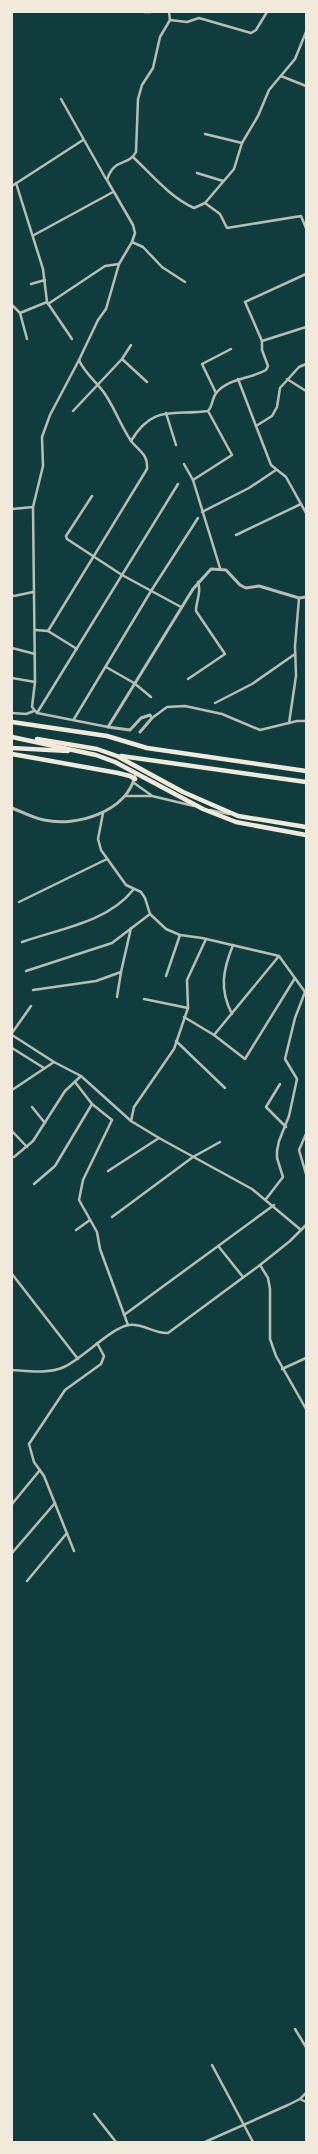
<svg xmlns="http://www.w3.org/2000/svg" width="318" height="2154" font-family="Karla,sans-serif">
	<rect width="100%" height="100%" fill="#0f3d3e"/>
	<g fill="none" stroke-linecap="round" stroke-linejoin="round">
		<!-- minor -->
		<g stroke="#b8beb3" stroke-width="2.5">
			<path d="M 144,12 L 150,12"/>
			<path d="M 170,20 L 187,22 L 199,18 L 251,33 L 256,30 L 267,12"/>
			<path d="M 281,76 L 306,86"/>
			<path d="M 61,99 L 106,179"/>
			<path d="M 205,134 L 242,143"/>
			<path d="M 133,157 C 152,175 170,197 194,208 L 205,203 L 234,169 L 242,143 L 258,116 L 269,90 L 295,59 L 306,32"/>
			<path d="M 197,173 L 223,181"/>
			<path d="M 16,183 L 43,269 L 47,302 L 72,339"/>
			<path d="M 12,186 L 83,140"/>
			<path d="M 205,203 L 220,214 L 227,228 L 301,216 L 306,228"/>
			<path d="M 34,235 L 113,192"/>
			<path d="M 132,242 L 143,247 L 162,267 L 185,282"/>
			<path d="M 31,284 L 45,280"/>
			<path d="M 48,304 L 105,266 L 119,264"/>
			<path d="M 12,305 L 20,313 L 27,339"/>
			<path d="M 20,313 L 47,302"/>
			<path d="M 262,341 L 245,302 L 306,274"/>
			<path d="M 122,359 L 147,382"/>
			<path d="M 79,360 L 50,415 L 42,437 L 43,466 L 33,507 L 35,682 L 32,707 L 37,713 L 108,727"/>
			<path d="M 238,379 L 271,465 L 286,477 L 306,513"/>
			<path d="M 287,379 L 306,391"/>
			<path d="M 216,393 L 202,364 L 231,349"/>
			<path d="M 73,411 L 122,359 L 131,345"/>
			<path d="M 166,413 L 176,445"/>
			<path d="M 256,426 L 272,416 L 277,407 L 280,388 L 299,367 L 306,364"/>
			<path d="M 131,441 C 153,404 173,416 208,411 C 213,406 212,397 217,392 C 230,378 250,379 266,370 L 268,366 L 262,350 L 262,341 L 306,327"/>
			<path d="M 184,464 L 193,480 L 220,568"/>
			<path d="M 193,480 L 232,455 L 208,411"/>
			<path d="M 92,496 L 66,536 L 67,539 L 122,575 L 181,607"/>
			<path d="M 12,509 L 33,507"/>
			<path d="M 202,512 L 249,488 L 276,470"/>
			<path d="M 236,535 L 301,504"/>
			<path d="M 12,595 L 14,596 L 33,592"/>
			<path d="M 35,630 L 48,631 L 77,649"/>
			<path d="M 48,631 L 147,469 C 148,454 140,452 131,441 C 121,426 115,409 105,394 C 97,382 85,374 79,360 L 98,320 L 106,309 L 119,264 L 132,242 L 135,233 L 133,225 L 107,180 C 114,157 128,167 136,152 L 138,99 L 142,85 L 153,68 L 160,37 L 170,20 L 169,12"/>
			<path d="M 12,648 L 35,654"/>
			<path d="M 106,667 L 134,683 L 151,697"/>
			<path d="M 12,678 L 35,682"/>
			<path d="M 188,679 L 225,654 L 196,611 C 196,600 202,593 198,582"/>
			<path d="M 215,703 L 252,684 L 295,654"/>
			<path d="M 12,713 L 26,714 L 34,711"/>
			<path d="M 37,713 L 178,484"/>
			<path d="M 152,718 L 167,707 L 185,706 L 222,714 L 260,730 L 297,721 L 306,721"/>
			<path d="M 74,719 L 151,591 L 198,518"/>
			<path d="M 289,723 L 296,676 L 295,646 L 299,598"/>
			<path d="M 134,783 L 151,795"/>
			<path d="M 126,796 L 152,796 L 194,806"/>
			<path d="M 210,810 L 229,814"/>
			<path d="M 103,813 L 98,839 L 101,850 L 126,885 L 141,892 L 145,898 L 150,914 L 166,929 L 180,935 L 202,938 L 279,956 L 305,992 L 295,1018 L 285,1059 L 297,1079 L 289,1116 L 279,1141 L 277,1151 L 277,1158 L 283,1177 L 266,1199"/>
			<path d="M 19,902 L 107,859"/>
			<path d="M 22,942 C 59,929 108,922 133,890"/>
			<path d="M 26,971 L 112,943 L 150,914"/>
			<path d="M 166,976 L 180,935"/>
			<path d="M 33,990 L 96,981 L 121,972 L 131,928"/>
			<path d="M 117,997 L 121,972"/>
			<path d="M 144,999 L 188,1008"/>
			<path d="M 232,1014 C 219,989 223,970 233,945"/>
			<path d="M 184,1017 L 214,1035 L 245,1059 L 295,978"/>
			<path d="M 12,1033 L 31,1006"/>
			<path d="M 12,1035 L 54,1062 L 81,1076 L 131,1121 L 159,1138 L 252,1189 L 301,1230"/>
			<path d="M 214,1035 L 279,956"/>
			<path d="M 176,1041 L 225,1088"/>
			<path d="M 12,1048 L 44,1068"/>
			<path d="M 75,1082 L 92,1104 L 112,1120 L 83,1180 L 79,1200 L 97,1232 L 100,1249 L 128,1325"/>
			<path d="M 280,1084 L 266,1107 L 286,1127"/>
			<path d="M 12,1090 L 54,1062"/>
			<path d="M 32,1107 L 45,1123"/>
			<path d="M 131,1121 L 134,1107 L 174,1049 L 188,1008 L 187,980 L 206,939"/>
			<path d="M 12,1131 L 27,1147"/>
			<path d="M 306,1134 L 299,1150 L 306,1174"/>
			<path d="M 14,1157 L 33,1141 L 65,1091 L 81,1076"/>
			<path d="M 108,1171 L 159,1138"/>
			<path d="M 34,1184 L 55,1166 L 92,1104"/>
			<path d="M 112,1217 L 193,1157 L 220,1142"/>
			<path d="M 76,1230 L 90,1220"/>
			<path d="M 219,1247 L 243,1277"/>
			<path d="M 260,1265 L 268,1278 L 270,1289 L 270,1339 L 276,1356 L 306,1409"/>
			<path d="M 12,1274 L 78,1359"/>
			<path d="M 124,1315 L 274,1205"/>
			<path d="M 282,1369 L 306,1358"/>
			<path d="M 12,1370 C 28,1371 49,1374 64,1367 C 82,1359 112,1327 129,1325 C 143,1323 154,1334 168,1333 L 260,1265 L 290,1241 L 306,1225"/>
			<path d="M 12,1504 L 40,1470"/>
			<path d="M 74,1551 L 44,1476 L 34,1462 L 29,1444 L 65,1390 L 101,1364 L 104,1356 L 97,1343"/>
			<path d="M 12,1553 L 55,1503"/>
			<path d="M 27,1581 L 67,1533"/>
			<path d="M 295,2029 L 306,2047"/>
			<path d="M 212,2065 L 253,2142"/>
			<path d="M 300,2099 L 306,2102"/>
			<path d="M 94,2114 L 116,2142"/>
			<path d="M 205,2142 L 288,2105 L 300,2099 L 306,2093"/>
		</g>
		<!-- tertiary -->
		<g stroke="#b8beb3" stroke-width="3">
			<path d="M 140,732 L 152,718 L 150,715 L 141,718 L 130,730 L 108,727 L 193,589 L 211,569 L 226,570 L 240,585 L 246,588 L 259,586 L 299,598 L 306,597"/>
			<path d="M 12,808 C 22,812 33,818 44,820 C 77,827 126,812 135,776"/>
		</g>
		<!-- motorway -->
		<g stroke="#f1e9da" stroke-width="4.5">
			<path d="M 12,722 L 107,736 L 147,748 L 306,771"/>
			<path d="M 12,737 L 96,755 L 115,762 L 203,809 L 236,822 L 306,835"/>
			<path d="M 37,739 L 97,749 L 117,756 L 183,792 L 238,816 L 306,827"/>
			<path d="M 12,748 L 68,751"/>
			<path d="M 12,754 L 118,773 L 130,776 L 135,779"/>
			<path d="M 121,756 L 306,782"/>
		</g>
	</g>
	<!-- border -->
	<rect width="318" height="2154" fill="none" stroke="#f1e9da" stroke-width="26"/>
</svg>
